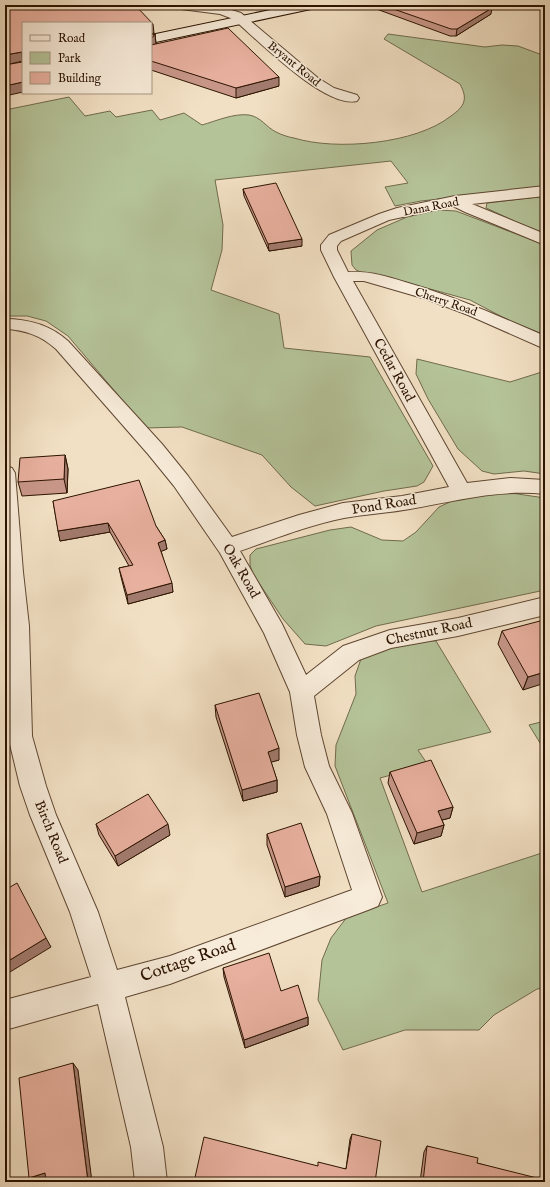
<svg xmlns="http://www.w3.org/2000/svg" width="550" height="1187" font-family="'IM FELL English',serif">
	<rect width="100%" height="100%" fill="#f2e0c4"/>
	<filter id="stains"><feTurbulence type="fractalNoise" baseFrequency=".005" numOctaves="4"/><feColorMatrix values="0 0 0 0 .2 0 0 0 0 .09 0 0 0 0 .02 0 0 0 .5 -.17"/></filter>
	<radialGradient id="worn" r=".72"><stop offset=".6" stop-color="#630" stop-opacity="0"/><stop offset="1" stop-color="#630" stop-opacity=".3"/></radialGradient>
	<!-- green -->
	<g fill="#b5c399" stroke="#706b4c">
		<path d="M 388,34 L 485,47 L 502,45 L 518,46 L 545,56 L 545,187 L 421,201 L 395,206 L 385,187 L 408,183 L 391,161 L 215,180 L 223,225 L 222,250 L 211,290 L 279,314 L 284,348 L 370,357 L 433,466 L 424,482 L 417,486 L 384,491 L 315,506 L 291,487 L 262,455 L 182,427 L 146,428 L 68,336 L 46,321 L 27,316 L 5,316 L 5,110 L 69,97 L 85,116 L 110,111 L 116,117 L 152,110 L 160,120 L 184,113 L 202,125 C 216,121 234,113 249,115 C 261,117 266,127 276,132 C 282,135 288,137 294,138 C 336,151 416,144 451,116 C 465,106 468,99 460,84 L 384,39 Z"/>
		<path d="M 545,196 L 545,235 L 486,208 L 487,203 Z"/>
		<path d="M 438,210 L 456,211 L 545,245 L 545,335 L 508,320 L 470,300 L 383,276 L 363,273 L 356,270 L 352,265 L 351,251 L 377,230 L 407,217 Z"/>
		<path d="M 417,359 L 510,382 L 545,371 L 545,474 L 524,471 L 494,474 L 482,471 L 458,449 L 428,399 L 416,374 Z"/>
		<path d="M 511,493 L 545,498 L 545,590 L 376,626 L 326,646 L 305,644 L 283,619 L 253,574 L 250,565 L 250,555 L 256,549 L 330,530 L 351,527 L 382,540 L 403,541 L 416,532 L 439,507 L 465,495 Z"/>
		<path d="M 418,639 L 436,641 L 491,732 L 418,750 L 428,765 L 380,778 L 422,892 L 545,852 L 545,988 L 537,989 L 494,1015 L 479,1030 L 405,1030 L 343,1050 L 318,1000 L 322,960 L 331,938 L 347,917 L 388,903 L 335,766 L 336,745 L 356,694 L 355,676 L 361,659 L 380,649 Z"/>
		<path d="M 545,721 L 545,751 L 529,725 Z"/>
	</g>
	<g fill="none" stroke-linecap="round" stroke-linejoin="round">
		<defs>
			<g id="street">
				<path d="M 175,5 L 206,5 L 222,7 L 241,13 L 318,78 L 334,88 L 357,95 L 359,98 L 357,101 C 325,109 257,39 233,19 L 220,14 L 181,9 L 177,8 Z"/>
				<path d="M 545,186 L 545,196 L 472,204 L 545,234 L 545,245 L 465,212 L 453,206 L 389,220 L 341,241 L 337,246 L 337,250 L 348,272 C 370,271 384,276 405,282 C 453,296 499,316 545,336 L 545,349 L 468,315 L 426,299 L 364,281 L 353,281 L 467,483 L 511,478 L 545,480 L 545,494 C 498,489 456,501 410,509 C 388,513 366,514 344,518 C 309,525 274,539 240,551 L 282,624 L 306,675 L 343,646 L 390,630 L 458,618 L 545,597 L 545,615 L 458,636 L 391,648 L 359,660 L 314,696 L 321,735 L 329,766 L 352,813 L 382,897 L 378,906 L 368,910 L 170,984 L 125,997 L 163,1147 L 167,1182 L 135,1182 L 131,1147 L 98,1004 L 5,1030 L 5,1000 L 91,977 L 70,912 L 30,815 L 20,786 L 8,736 L 7,626 L 5,609 L 5,466 L 12,468 L 15,473 L 23,572 L 29,626 L 32,736 L 46,786 L 56,815 L 98,912 L 117,970 L 170,956 L 352,890 L 327,814 L 305,767 L 297,735 L 290,692 L 264,633 L 220,553 L 174,486 L 148,454 L 56,349 C 40,335 25,330 5,329 L 5,319 C 29,319 50,325 68,341 L 162,444 L 188,476 L 232,537 L 299,515 L 343,503 L 402,496 L 449,487 L 334,277 L 321,250 L 321,245 L 329,235 L 379,214 L 397,208 L 455,196 Z"/>
			</g>
			<path id="secondary" d="M 294,5 L 317,5 L 315,8 L 311,9 L 151,43 L 151,35 Z"/>
		</defs>
		<!-- street casing -->
		<use href="#street" stroke="#5e4631" stroke-width="2"/>
		<!-- secondary casing -->
		<use href="#secondary" stroke="#2c1300" stroke-width="2"/>
		<!-- street -->
		<use href="#street" fill="#f7ebd9" fill-rule="evenodd"/>
		<!-- secondary -->
		<use href="#secondary" fill="#f7ebd9" fill-rule="evenodd"/>
	</g>
	<!-- wall -->
	<g fill="#c89789" stroke="#2c1300">
		<path d="M 371,5 L 483,5 L 491,14 L 456,36 L 450,36 L 371,7 Z"/>
		<path d="M 155,34 L 156,44 L 155,44 L 279,86 L 236,98 L 151,70 L 151,35 Z"/>
		<path d="M 243,189 L 302,246 L 269,251 L 244,196 Z"/>
		<path d="M 65,455 L 68,469 L 67,493 L 22,496 L 18,482 Z"/>
		<path d="M 53,501 L 156,526 L 165,540 L 167,549 L 161,551 L 173,592 L 128,604 L 121,577 L 119,568 L 129,566 L 110,532 L 60,541 Z"/>
		<path d="M 545,630 L 523,690 L 498,644 L 502,631 Z"/>
		<path d="M 215,705 L 279,760 L 271,762 L 277,780 L 277,792 L 243,801 L 216,717 Z"/>
		<path d="M 390,772 L 453,807 L 450,818 L 442,820 L 444,825 L 441,836 L 414,844 L 388,783 Z"/>
		<path d="M 96,824 L 170,835 L 118,866 L 99,835 Z"/>
		<path d="M 267,834 L 320,876 L 319,886 L 285,897 L 267,845 Z"/>
		<path d="M 223,968 L 281,991 L 308,1017 L 308,1025 L 245,1048 L 224,977 Z"/>
		<path d="M 352,1134 L 375,1182 L 318,1166 L 346,1169 L 350,1139 Z"/>
		<path d="M 427,1146 L 477,1163 L 545,1182 L 420,1182 L 424,1152 Z"/>
	</g>
	<!-- shaded-wall -->
	<g fill="#a27b6f" stroke="#2c1300">
		<path d="M 492,8 L 491,14 L 456,36 L 457,29 Z"/>
		<path d="M 151,24 L 153,24 L 154,33 L 151,34 Z"/>
		<path d="M 155,34 L 156,44 L 151,49 L 151,39 Z"/>
		<path d="M 22,52 L 23,61 L 5,65 L 5,55 Z"/>
		<path d="M 279,77 L 279,86 L 236,98 L 236,88 Z"/>
		<path d="M 23,82 L 23,92 L 5,96 L 5,86 Z"/>
		<path d="M 302,239 L 302,246 L 269,251 L 268,244 Z"/>
		<path d="M 65,455 L 68,469 L 67,493 L 64,479 Z"/>
		<path d="M 108,523 L 110,532 L 60,541 L 58,531 Z"/>
		<path d="M 165,540 L 167,549 L 160,552 L 158,543 Z"/>
		<path d="M 172,583 L 173,592 L 128,604 L 127,595 Z"/>
		<path d="M 545,672 L 545,683 L 523,690 L 528,677 Z"/>
		<path d="M 279,748 L 279,760 L 268,763 L 268,752 Z"/>
		<path d="M 277,780 L 277,792 L 243,801 L 242,790 Z"/>
		<path d="M 453,807 L 450,818 L 434,822 L 438,811 Z"/>
		<path d="M 168,824 L 170,835 L 118,866 L 115,856 Z"/>
		<path d="M 444,825 L 441,836 L 414,844 L 417,833 Z"/>
		<path d="M 320,876 L 319,886 L 285,897 L 285,887 Z"/>
		<path d="M 46,938 L 51,947 L 5,975 L 5,963 Z"/>
		<path d="M 308,1017 L 308,1025 L 245,1048 L 244,1040 Z"/>
		<path d="M 73,1063 L 78,1070 L 92,1182 L 88,1182 Z"/>
		<path d="M 45,1173 L 51,1178 L 34,1182 L 29,1178 Z"/>
	</g>
	<!-- building -->
	<g fill="#e8b09f" stroke="#2c1300">
		<path d="M 5,5 L 135,5 L 153,24 L 151,24 L 151,23 L 23,23 L 23,82 L 5,86 L 5,65 L 22,62 L 22,52 L 5,55 Z"/>
		<path d="M 382,5 L 483,5 L 492,8 L 457,29 L 451,29 Z"/>
		<path d="M 228,28 L 279,77 L 236,88 L 151,61 L 151,45 Z"/>
		<path d="M 155,34 L 151,39 L 151,35 Z"/>
		<path d="M 276,183 L 302,239 L 268,244 L 243,189 Z"/>
		<path d="M 65,455 L 64,479 L 18,482 L 20,458 Z"/>
		<path d="M 139,480 L 156,526 L 165,540 L 158,543 L 172,583 L 127,595 L 119,568 L 133,565 L 108,523 L 58,531 L 53,501 Z"/>
		<path d="M 540,621 L 545,630 L 545,672 L 528,677 L 502,631 Z"/>
		<path d="M 259,693 L 279,748 L 268,752 L 277,780 L 242,790 L 215,705 Z"/>
		<path d="M 431,760 L 453,807 L 438,811 L 444,825 L 417,833 L 390,772 Z"/>
		<path d="M 148,794 L 168,824 L 115,856 L 96,824 Z"/>
		<path d="M 301,823 L 320,876 L 285,887 L 267,834 Z"/>
		<path d="M 17,883 L 46,938 L 5,963 L 5,890 Z"/>
		<path d="M 269,953 L 281,991 L 298,985 L 308,1017 L 244,1040 L 223,968 Z"/>
		<path d="M 73,1063 L 88,1182 L 46,1182 L 45,1173 L 29,1178 L 19,1078 Z"/>
		<path d="M 352,1134 L 381,1141 L 375,1182 L 194,1182 L 204,1137 L 318,1166 L 318,1162 L 346,1169 Z"/>
		<path d="M 427,1146 L 478,1158 L 477,1163 L 545,1180 L 545,1182 L 423,1182 Z"/>
	</g>
	<g text-anchor="middle" dominant-baseline="central" stroke-width="3" stroke-linejoin="round" paint-order="stroke">
		<!-- far-street labels -->
		<g font-size="12" fill="#2c1300" stroke="#f7ebd9">
			<text transform="translate(294 64) rotate(39)">Bryant Road</text>
			<text transform="translate(431 207) rotate(-11)">Dana Road</text>
			<text transform="translate(446 302) rotate(19)">Cherry Road</text>
		</g>
		<!-- street labels -->
		<g font-size="14" fill="#2c1300" stroke="#f7ebd9">
			<text transform="translate(394 370) rotate(61)">Cedar Road</text>
			<text transform="translate(384 505) rotate(-9)">Pond Road</text>
			<text transform="translate(241 571) rotate(60)">Oak Road</text>
			<text transform="translate(429 632) rotate(-12)">Chestnut Road</text>
			<text transform="translate(51 832) rotate(68)">Birch Road</text>
		</g>
		<!-- near-street labels -->
		<g font-size="17" fill="#2c1300" stroke="#f7ebd9">
			<text transform="translate(188 961) rotate(-19)">Cottage Road</text>
		</g>
	</g>
	<!-- margin -->
	<rect width="550" height="1187" fill="none" stroke="#f2e0c4" stroke-width="20"/>
	<rect x="6" y="6" width="538" height="1175" fill="none" stroke="#2c1300" stroke-width="2"/>
	<rect x="10" y="10" width="530" height="1167" fill="none" stroke="#2c1300"/>
	<!-- legend -->
	<rect x="22" y="22" width="130" height="72" fill="#f7ebd9" stroke="#a69582"/>
	<rect x="30" y="35" width="20" height="6" fill="#f7ebd9" stroke="#a69582"/>
	<text x="58" y="42" font-size="12" fill="#2c1300">Road</text>
	<rect x="30" y="52" width="20" height="12" fill="#b5c399" stroke="#a69582"/>
	<text x="58" y="62" font-size="12" fill="#2c1300">Park</text>
	<rect x="30" y="72" width="20" height="12" fill="#e8b09f" stroke="#a69582"/>
	<text x="58" y="82" font-size="12" fill="#2c1300">Building</text>
	<rect width="100%" height="100%" filter="url(#stains)"/>
	<rect width="100%" height="100%" fill="url(#worn)"/>
</svg>
